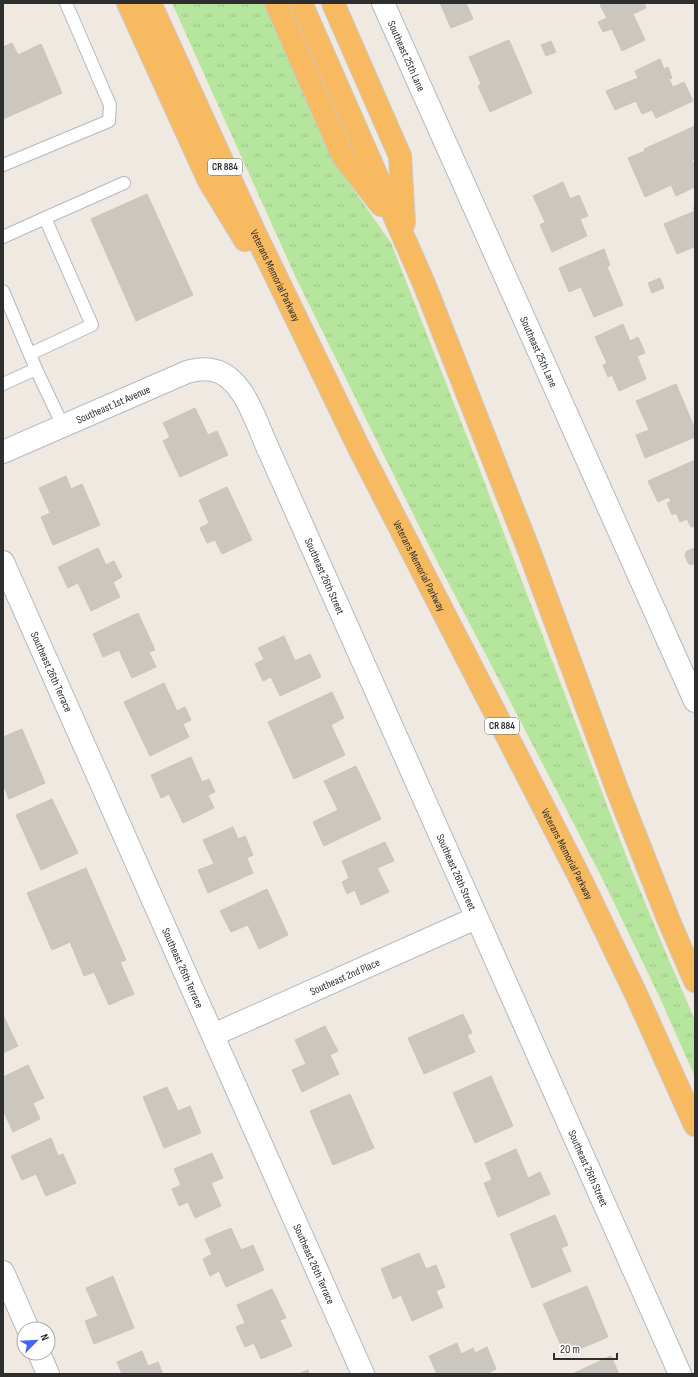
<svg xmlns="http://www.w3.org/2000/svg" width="698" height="1377" font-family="'Sofia Sans Condensed',sans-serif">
	<defs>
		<pattern id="grass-tufts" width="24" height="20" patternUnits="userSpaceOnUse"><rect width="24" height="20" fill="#b6e59e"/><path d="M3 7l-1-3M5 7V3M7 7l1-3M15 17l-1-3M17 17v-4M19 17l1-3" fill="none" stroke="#9dc588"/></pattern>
	</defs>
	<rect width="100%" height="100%" fill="#efe9e1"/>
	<!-- grass -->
	<path fill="url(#grass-tufts)" d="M 172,3 L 264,3 L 331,157 L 391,243 L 473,452 L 630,866 L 660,939 L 695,1020 L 695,1077 L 660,998 L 602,878 L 422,532 L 297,280 Z"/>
	<!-- building -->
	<g fill="#cbc7bf" stroke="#cbc5ba">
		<path d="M 440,3 L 466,3 L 473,19 L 451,28 Z"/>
		<path d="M 605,3 L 644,3 L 646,8 L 633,14 L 645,40 L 622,51 L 612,29 L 603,32 L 598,22 L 607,18 L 600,5 Z"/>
		<path d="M 509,40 L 532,93 L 490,112 L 478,86 L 481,84 L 469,57 Z"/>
		<path d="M 551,41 L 556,52 L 546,56 L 541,45 Z"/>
		<path d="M 12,43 L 18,55 L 41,44 L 62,93 L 3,119 L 3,47 Z"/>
		<path d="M 660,59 L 664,69 L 668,67 L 672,78 L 669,79 L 673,87 L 684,82 L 693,101 L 656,118 L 652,110 L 642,114 L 636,101 L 615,110 L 606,91 L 638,78 L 635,71 Z"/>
		<path d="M 695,126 L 695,151 L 694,151 L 695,159 L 692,160 L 695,166 L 695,187 L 676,196 L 671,185 L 645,197 L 628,158 L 645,151 L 644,149 Z"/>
		<path d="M 563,182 L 570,199 L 579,195 L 588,216 L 580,219 L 587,236 L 552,252 L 540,225 L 545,222 L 533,196 Z"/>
		<path d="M 147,194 L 193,295 L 136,321 L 91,219 Z"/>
		<path d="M 695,207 L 695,249 L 694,247 L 677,254 L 664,224 L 695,211 L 693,208 Z"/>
		<path d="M 604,249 L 610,265 L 607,267 L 623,305 L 594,317 L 581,287 L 569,292 L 559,268 Z"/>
		<path d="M 660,278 L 664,288 L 652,293 L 648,283 Z"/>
		<path d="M 623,324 L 630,341 L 638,337 L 645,353 L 637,356 L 646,379 L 619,391 L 612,375 L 608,377 L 603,365 L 607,363 L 595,337 Z"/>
		<path d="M 676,384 L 695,429 L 695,437 L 645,458 L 636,435 L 649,430 L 636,401 Z"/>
		<path d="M 195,408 L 208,435 L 217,431 L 228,455 L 180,477 L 163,441 L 170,437 L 163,423 Z"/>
		<path d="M 695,460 L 695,526 L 691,527 L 687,519 L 680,522 L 676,513 L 672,515 L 667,503 L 671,502 L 669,497 L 658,502 L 648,481 Z"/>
		<path d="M 66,476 L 71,489 L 82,484 L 100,525 L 53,545 L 41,517 L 50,513 L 39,488 Z"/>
		<path d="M 227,487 L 252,540 L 222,554 L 215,540 L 207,543 L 200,528 L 209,523 L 199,500 Z"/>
		<path d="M 98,548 L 106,565 L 114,561 L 122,577 L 113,582 L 120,597 L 91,611 L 78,583 L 68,588 L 58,567 Z"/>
		<path d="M 695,548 L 695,563 L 691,565 L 688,563 L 685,555 L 687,551 Z"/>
		<path d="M 138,613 L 155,650 L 149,652 L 156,667 L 132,678 L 119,650 L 103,657 L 93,634 Z"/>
		<path d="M 284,636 L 295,661 L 310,654 L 321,677 L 280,696 L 271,677 L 263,681 L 255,664 L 264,659 L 258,648 Z"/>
		<path d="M 164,683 L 177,711 L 185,707 L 191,720 L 183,724 L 189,737 L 150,756 L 124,702 Z"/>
		<path d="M 332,692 L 344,718 L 331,725 L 345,755 L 294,779 L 268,722 Z"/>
		<path d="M 22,729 L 45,783 L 9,799 L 3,784 L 3,737 Z"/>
		<path d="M 191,757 L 202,782 L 209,779 L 215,792 L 208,795 L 214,808 L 183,823 L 169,794 L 161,798 L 151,775 Z"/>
		<path d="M 356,766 L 381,819 L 324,846 L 313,822 L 338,810 L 324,781 Z"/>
		<path d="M 52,799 L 78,853 L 41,870 L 16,815 Z"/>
		<path d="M 233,827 L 238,839 L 245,836 L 253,855 L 247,858 L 253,873 L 208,893 L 198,870 L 214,864 L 203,840 Z"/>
		<path d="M 385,842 L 394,861 L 377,868 L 389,892 L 361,905 L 355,890 L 347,894 L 342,882 L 349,878 L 342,861 Z"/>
		<path d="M 86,868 L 126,960 L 120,962 L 134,994 L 109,1005 L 94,972 L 84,976 L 70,942 L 52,950 L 27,893 Z"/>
		<path d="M 267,889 L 288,935 L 259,949 L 248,925 L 231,932 L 220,911 Z"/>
		<path d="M 463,1014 L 472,1033 L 467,1035 L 475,1052 L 424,1074 L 408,1038 Z"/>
		<path d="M 3,1015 L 18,1046 L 3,1053 Z"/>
		<path d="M 325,1026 L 338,1051 L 330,1055 L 339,1074 L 302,1092 L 292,1070 L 306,1064 L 295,1040 Z"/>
		<path d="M 28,1065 L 44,1098 L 33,1103 L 40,1119 L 13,1132 L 3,1110 L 3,1077 Z"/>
		<path d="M 491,1076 L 513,1126 L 475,1143 L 453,1093 Z"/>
		<path d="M 167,1087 L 178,1111 L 190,1106 L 201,1133 L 164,1148 L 143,1097 Z"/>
		<path d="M 350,1094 L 374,1148 L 333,1165 L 310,1111 Z"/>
		<path d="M 51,1138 L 58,1156 L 63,1154 L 76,1183 L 46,1196 L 36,1174 L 22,1180 L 11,1156 Z"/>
		<path d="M 516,1149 L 528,1178 L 540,1172 L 550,1194 L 498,1217 L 484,1183 L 492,1180 L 485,1163 Z"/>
		<path d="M 212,1153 L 223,1178 L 211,1183 L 221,1206 L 195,1218 L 188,1202 L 179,1206 L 172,1189 L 181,1185 L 174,1169 Z"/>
		<path d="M 555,1215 L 568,1245 L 561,1248 L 571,1271 L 532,1288 L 510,1234 Z"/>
		<path d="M 231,1228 L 241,1250 L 253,1245 L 264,1270 L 226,1287 L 219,1271 L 210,1276 L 203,1259 L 212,1254 L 205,1239 Z"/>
		<path d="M 419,1253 L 426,1269 L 436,1265 L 445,1287 L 436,1291 L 443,1307 L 412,1321 L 401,1295 L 393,1299 L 381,1269 Z"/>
		<path d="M 113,1276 L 134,1328 L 94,1344 L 85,1321 L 98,1316 L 86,1288 Z"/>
		<path d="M 587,1286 L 608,1337 L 565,1355 L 543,1304 Z"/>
		<path d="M 272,1289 L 286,1318 L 280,1320 L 292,1346 L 261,1359 L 254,1343 L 245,1347 L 236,1327 L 245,1323 L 237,1305 Z"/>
		<path d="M 457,1343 L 461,1354 L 473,1348 L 475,1353 L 487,1347 L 496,1369 L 486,1374 L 437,1374 L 429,1356 Z"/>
		<path d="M 142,1351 L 148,1366 L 158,1362 L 163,1374 L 122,1374 L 117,1362 Z"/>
		<path d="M 611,1356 L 619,1374 L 572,1374 Z"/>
		<path d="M 308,1370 L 309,1374 L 298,1374 Z"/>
	</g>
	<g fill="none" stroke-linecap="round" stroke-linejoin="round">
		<defs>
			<g id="service">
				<path d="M 3,165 L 109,121 L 110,105 L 66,3"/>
				<path d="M 45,218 L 124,183"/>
				<path d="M 3,237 L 45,218 L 92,325 L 30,354"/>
				<path d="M 3,291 L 36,369 L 3,384"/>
				<path d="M 36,369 L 63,426"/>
			</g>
			<g id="minor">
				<path id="s1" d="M 383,3 L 695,701"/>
				<path id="s2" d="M 3,452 L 187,372 C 195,370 203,368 212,370 C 242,375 255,419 266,444 L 680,1374"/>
				<path id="s3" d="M 3,562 L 363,1374"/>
				<path id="s4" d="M 213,1035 L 476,918"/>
				<path d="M 3,1272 L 28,1329"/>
				<path d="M 39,1353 L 48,1374"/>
			</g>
			<g id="trunk">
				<path d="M 128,3 L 209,181 L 245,240"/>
				<path id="s5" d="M 150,3 L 254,231 L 360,450 L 581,880 L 636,994 L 695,1125"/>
				<path d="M 276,3 L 343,156 L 381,205"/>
				<path d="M 301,3 L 425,286 L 530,553 L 617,789 L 669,921 L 695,981"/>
				<path d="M 333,3 L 400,156 L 404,223"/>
			</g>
		</defs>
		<!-- service casing -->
		<use href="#service" stroke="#b4b7c1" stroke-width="14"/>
		<!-- minor casing -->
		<use href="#minor" stroke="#b4b7c1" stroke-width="24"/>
		<!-- trunk casing -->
		<use href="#trunk" stroke="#c9c9c9" stroke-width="24"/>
		<!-- service -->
		<use href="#service" stroke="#fff" stroke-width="12"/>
		<!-- minor -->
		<use href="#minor" stroke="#fff" stroke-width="22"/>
		<!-- trunk -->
		<use href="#trunk" stroke="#f8ba60" stroke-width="22"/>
	</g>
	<g text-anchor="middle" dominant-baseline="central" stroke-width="4" stroke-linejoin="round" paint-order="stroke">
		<!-- shield labels -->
		<g fill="#fff" stroke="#6d6d6d" stroke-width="1">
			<rect x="208" y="159" width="34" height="16" rx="3"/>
			<rect x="485" y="718" width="34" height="16" rx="3"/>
		</g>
		<g font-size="10" font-weight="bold" fill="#2e2e2e">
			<text x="225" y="167">CR 884</text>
			<text x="502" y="726">CR 884</text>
		</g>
		<!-- street labels -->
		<g font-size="11" fill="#2e2e2e" stroke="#fff">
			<text stroke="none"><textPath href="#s1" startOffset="58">Southeast 25th Lane</textPath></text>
			<text stroke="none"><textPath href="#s5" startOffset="300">Veterans Memorial Parkway</textPath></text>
			<text stroke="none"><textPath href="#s1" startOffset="382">Southeast 25th Lane</textPath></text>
			<text stroke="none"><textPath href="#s2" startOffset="120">Southeast 1st Avenue</textPath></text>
			<text stroke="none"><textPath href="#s5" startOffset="624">Veterans Memorial Parkway</textPath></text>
			<text stroke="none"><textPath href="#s2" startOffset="466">Southeast 26th Street</textPath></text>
			<text stroke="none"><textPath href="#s3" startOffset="120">Southeast 26th Terrace</textPath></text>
			<text stroke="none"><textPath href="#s5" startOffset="948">Veterans Memorial Parkway</textPath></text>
			<text stroke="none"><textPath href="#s2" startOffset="790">Southeast 26th Street</textPath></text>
			<text stroke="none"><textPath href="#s3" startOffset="444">Southeast 26th Terrace</textPath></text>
			<text stroke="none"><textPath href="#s4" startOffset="144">Southeast 2nd Place</textPath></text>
			<text stroke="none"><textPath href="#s2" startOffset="1114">Southeast 26th Street</textPath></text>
			<text stroke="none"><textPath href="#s3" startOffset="768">Southeast 26th Terrace</textPath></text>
		</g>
	</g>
	<!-- border -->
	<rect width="698" height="1377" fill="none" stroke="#2e2e2e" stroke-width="8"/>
	<!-- north arrow -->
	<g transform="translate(36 1341) rotate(66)"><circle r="19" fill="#ffffff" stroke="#ababab"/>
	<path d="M0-3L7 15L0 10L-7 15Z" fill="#4264fb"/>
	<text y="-6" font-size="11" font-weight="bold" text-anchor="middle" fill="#2e2e2e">N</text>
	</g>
	<!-- scale -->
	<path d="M554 1353v6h63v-6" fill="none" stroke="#2e2e2e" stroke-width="2"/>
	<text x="560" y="1353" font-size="12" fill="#2e2e2e" stroke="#ffffff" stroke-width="3" paint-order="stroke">20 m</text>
</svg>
